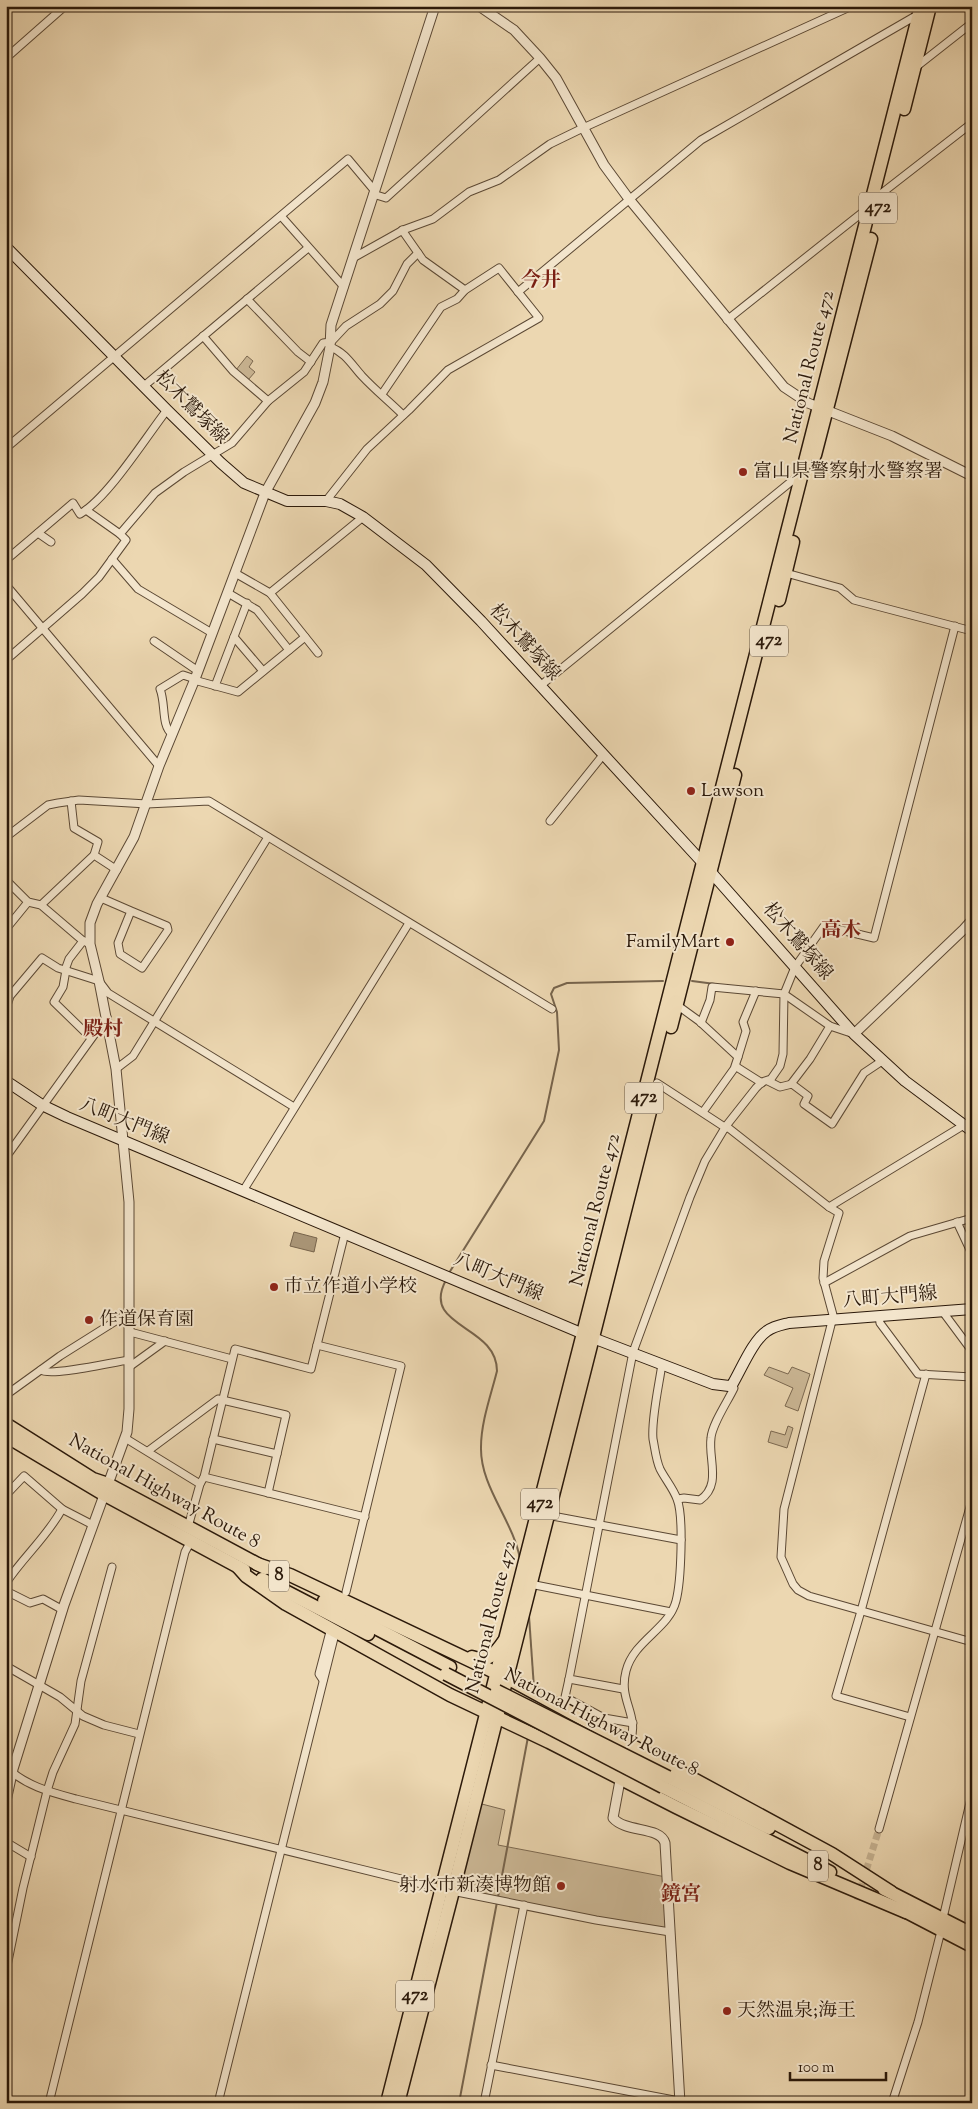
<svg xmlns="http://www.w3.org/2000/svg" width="978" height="2109" font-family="'Sorts Mill Goudy','Noto Serif JP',serif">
	<rect width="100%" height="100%" fill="#ecd7b1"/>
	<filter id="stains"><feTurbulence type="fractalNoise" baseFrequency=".004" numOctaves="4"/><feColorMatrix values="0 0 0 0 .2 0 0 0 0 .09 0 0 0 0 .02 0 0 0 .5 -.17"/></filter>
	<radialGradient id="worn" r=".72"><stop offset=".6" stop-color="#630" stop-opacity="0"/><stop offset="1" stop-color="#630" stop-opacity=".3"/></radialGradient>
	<!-- green -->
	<g fill="#cbb795" stroke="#7b6850">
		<path d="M 247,356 L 253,361 L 249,367 L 255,372 L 248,380 L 236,370 Z"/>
		<path d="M 769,1367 L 788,1374 L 792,1367 L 810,1374 L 798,1411 L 785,1406 L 793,1388 L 764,1375 Z"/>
		<path d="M 788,1426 L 793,1428 L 787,1448 L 768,1442 L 771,1431 L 785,1435 Z"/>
		<path d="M 478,1803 L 505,1810 L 498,1845 L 666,1877 L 668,1930 L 524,1905 L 457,1888 Z"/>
	</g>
	<!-- water -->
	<path fill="#aa9678" stroke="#77644c" d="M 294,1232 L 317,1238 L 314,1252 L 290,1246 Z"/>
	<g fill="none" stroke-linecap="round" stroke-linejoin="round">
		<!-- stream -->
		<g stroke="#77644c" stroke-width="2">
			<path d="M 692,981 L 715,984"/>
			<path d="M 449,1273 L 544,1121 L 559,1050 L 557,1012 L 551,994 L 554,988 L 567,983 L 663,981"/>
			<path d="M 446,1280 C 420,1328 497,1324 497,1371 C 491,1395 481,1422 481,1447 C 480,1487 513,1520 520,1559"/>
			<path d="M 529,1616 L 534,1688"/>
			<path d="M 498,1897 L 528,1737"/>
			<path d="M 459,2103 L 497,1902"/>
		</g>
		<!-- minor-tunnel -->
		<path stroke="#c5b190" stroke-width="7" stroke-dasharray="7 3.5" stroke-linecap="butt" d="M 857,1900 L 879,1829"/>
		<defs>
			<g id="minor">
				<path d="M 6,58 L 65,6"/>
				<path d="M 916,67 L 972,23"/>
				<path d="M 882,193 L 972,123"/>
				<path d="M 373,194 L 386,198 L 540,58"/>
				<path d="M 281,216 L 344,287"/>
				<path d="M 402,230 L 423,260 L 465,290"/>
				<path d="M 353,258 L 403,230 L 433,219 L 469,192 L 499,180 L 550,144 L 583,128 L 852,6"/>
				<path d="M 518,292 L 701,140 L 919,14"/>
				<path d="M 247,299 L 298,352 L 311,362"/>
				<path d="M 727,320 L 868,208"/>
				<path d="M 203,336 L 233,371 L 268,401"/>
				<path d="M 330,347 C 345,352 352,365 362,376 C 375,390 390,402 403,415"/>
				<path d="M 144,386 L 308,248"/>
				<path d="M 6,448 L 348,159 L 374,190"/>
				<path d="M 326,501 L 367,449 L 409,410 L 448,370 L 539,318 L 499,268 L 465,290 L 457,299 L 441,307 L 382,394"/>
				<path d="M 86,510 L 120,534"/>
				<path d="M 38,533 L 51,542"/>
				<path d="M 112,559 L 138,589 L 212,633"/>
				<path d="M 6,560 L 73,503 L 80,514 C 108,498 146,437 167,410"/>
				<path d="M 235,573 L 270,593 L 318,653"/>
				<path d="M 786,573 L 840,588 L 854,600 L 972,631"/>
				<path d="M 6,585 L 159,766"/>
				<path d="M 228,593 L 257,610 L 289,650"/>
				<path d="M 270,593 L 363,517"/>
				<path d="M 234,637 L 263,671"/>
				<path d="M 154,641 L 198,671"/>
				<path d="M 6,660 L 82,594 L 99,577 L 126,540 L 120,534 L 155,493 L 184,472 L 232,443 L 268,401 L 304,372 L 323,343 L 331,342 L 346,326 L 380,304 L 393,291 L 407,264 L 418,253"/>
				<path d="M 194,680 L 238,692 L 305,637"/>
				<path d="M 215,686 L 247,603"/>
				<path d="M 540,686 L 793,480 L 801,477"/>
				<path d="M 172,734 C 161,726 166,704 160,689 L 183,675 L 195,679"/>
				<path d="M 71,801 L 74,828 L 98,842 L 94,855"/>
				<path d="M 550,821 L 603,755"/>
				<path d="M 6,837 L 48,805 L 58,803 L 79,800 L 147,804 L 209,801 L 552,1009"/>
				<path d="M 6,880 L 28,902 L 41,905 L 82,940 L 90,944"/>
				<path d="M 101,898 L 131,911 L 118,943 L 120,954 L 142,968 L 168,930 L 167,926 L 131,911"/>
				<path d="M 41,905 L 94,855 L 117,870"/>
				<path d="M 6,929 L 28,902"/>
				<path d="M 65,970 L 69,959 L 83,941"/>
				<path d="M 66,970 L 63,987 L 54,1002 L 91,1038"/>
				<path d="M 677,1005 L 699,1021 L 738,1057 L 735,1066 L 762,1083"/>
				<path d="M 6,1009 L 10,996 L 42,958 L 58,968 L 99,981 L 108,993 L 294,1107"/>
				<path d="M 701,1023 L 710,1000 L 712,987 L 784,994 L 830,1026 L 854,1034"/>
				<path d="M 738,1057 L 746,1031 L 743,1022 L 756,991"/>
				<path d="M 116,1069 L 133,1056 L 268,837"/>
				<path d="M 768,1081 L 780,1087 L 792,1084 L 808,1096 L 804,1104 L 832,1124 L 864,1073 L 882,1061"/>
				<path d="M 657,1083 L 726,1128"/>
				<path d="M 791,1084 L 810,1059 L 830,1026"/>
				<path d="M 703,1112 L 736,1066"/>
				<path d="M 726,1126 L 829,1207 L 839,1213 L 824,1261 L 823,1278 L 833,1315 L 832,1321 L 784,1509 L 781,1557 L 793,1584 L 798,1590 L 809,1596 L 972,1642"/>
				<path d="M 6,1157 L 107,1017"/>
				<path d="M 243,1191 L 409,923"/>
				<path d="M 829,1207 L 964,1125"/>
				<path d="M 957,1222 L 972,1254"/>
				<path d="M 824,1283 L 910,1236 L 972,1218"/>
				<path d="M 943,1312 L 972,1351"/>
				<path d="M 879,1316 L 880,1323 L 918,1374 L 972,1377"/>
				<path d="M 130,1332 L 232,1359"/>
				<path d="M 317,1345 L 401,1366 L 346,1592"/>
				<path d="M 129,1367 L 165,1341"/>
				<path d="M 41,1370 C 50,1377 113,1362 129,1360"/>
				<path d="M 6,1395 L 60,1356 L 130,1312"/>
				<path d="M 125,1438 L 200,1484"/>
				<path d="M 213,1439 L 277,1454"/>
				<path d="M 148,1451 L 218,1399 L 286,1415 L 268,1493"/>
				<path d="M 204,1477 L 365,1517"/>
				<path d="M 6,1495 L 24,1476 L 62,1509"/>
				<path d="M 678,1499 L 684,1498 L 700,1500 C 722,1485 708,1459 711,1438 C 712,1424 728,1401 734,1388 L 732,1385"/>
				<path d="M 547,1515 L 681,1540"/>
				<path d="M 188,1527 L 200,1484 L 204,1477 L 235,1349 L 311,1369 L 345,1233"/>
				<path d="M 6,1583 C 23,1557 47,1537 62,1509 L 93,1525"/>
				<path d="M 530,1584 L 671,1612"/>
				<path d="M 6,1591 L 30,1603 L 43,1599 L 63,1610"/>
				<path d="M 6,1666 L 60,1697 L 83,1716 L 104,1725 L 139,1734"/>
				<path d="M 569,1679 L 565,1697 L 604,1718 L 633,1723"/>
				<path d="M 323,1680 L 319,1674 L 331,1628"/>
				<path d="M 623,1689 L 569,1679 L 633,1352 L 690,1197 L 705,1161 L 726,1126 L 756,1088 L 762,1082 L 771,1079 L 780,1066 L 783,1054 L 784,994 L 795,967 L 824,926 L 874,938 L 955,626"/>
				<path d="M 910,1717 L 836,1696 L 861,1611 L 926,1374"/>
				<path d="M 630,1744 C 640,1713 618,1702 626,1671 C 634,1640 669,1629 676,1601 C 681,1582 684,1516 677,1499 C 673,1488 665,1479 660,1469 C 656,1460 655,1449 653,1439 C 651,1420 659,1385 662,1364"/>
				<path d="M 6,1767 C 26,1786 50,1792 76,1799 L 442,1889 L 596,1920 L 670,1932"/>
				<path d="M 879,1829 L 972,1500"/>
				<path d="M 6,1842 L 31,1857"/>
				<path d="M 943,1918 L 972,1794"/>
				<path d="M 6,1971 L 23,1888 L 47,1791 L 53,1772 L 75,1724 L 81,1681 L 112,1567"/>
				<path d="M 491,2065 L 679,2101"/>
				<path d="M 49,2103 L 185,1552 L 191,1541"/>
				<path d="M 218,2103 L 334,1638"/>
				<path d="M 484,2103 L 524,1905"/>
				<path d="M 892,2103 L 918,2022 L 941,1931"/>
			</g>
			<g id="tertiary">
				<path d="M 479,6 L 514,30 L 540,58 L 556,78 L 604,165 L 629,199 L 784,387 L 808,403 L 892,436 L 972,476"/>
				<path d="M 854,1034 L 964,929 L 972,920"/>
				<path d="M 621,1775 L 613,1818 C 626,1833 660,1826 665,1843 L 680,2103"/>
				<path d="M 6,1801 L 13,1769 L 64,1605 L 127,1432 L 129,1409 L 129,1202 L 116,1069 L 99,981 L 90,944 L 90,923 L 97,904 L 134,837 L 159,766 L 195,679 L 265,493 L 315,403 L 323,382 L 330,347 L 331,325 L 435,6"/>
			</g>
			<g id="secondary">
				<path d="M 6,247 L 167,410 L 221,463 L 244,483 L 287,501 L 326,501 L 340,504 L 363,517 L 426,565 L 481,621 L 702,862 L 854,1034 L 905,1081 L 972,1131"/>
				<path d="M 6,1081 L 42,1105 L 67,1117 L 593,1338 L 713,1384 L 729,1386 L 732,1385 C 741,1370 753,1340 767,1331 C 774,1326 781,1325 789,1323 L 972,1309"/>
			</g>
			<g id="trunk">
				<path d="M 904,109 L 930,6"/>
				<path d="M 815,455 L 871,239"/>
				<path d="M 779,600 L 793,542"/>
				<path d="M 671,1027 L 735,775"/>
				<path d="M 6,1424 L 93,1479 L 108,1484 L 265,1568"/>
				<path d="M 6,1436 L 105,1495 L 244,1570"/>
				<path d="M 257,1564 L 290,1575 L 507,1678 L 832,1854 L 891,1892"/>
				<path d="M 238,1567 L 246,1576 L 286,1604 L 450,1695 L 549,1742 L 676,1807 L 790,1863 L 906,1912"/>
				<path d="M 262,1579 L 368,1634"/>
				<path d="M 324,1601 L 450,1667"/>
				<path d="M 472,1657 C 488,1663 495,1654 504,1641"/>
				<path d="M 668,1777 L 769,1828"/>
				<path d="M 663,1787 L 830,1872"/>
				<path d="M 884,1889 L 972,1934"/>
				<path d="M 899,1908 L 972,1946"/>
				<path d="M 387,2103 L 921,6"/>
				<path d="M 398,2103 L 453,1891 L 653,1100"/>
			</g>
		</defs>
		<!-- minor casing -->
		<use href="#minor" stroke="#5b4834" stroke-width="9"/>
		<!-- tertiary casing -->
		<use href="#tertiary" stroke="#5b4834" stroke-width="11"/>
		<!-- secondary casing -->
		<use href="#secondary" stroke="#2b190a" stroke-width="12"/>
		<!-- trunk casing -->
		<use href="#trunk" stroke="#2b190a" stroke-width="15"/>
		<!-- minor -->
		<use href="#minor" stroke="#f3e5cc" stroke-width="7"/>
		<!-- tertiary -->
		<use href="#tertiary" stroke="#f3e5cc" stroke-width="9"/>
		<!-- secondary -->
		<use href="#secondary" stroke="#f3e5cc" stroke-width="10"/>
		<!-- trunk -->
		<use href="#trunk" stroke="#ecd7b1" stroke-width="12"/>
		<defs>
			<g id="trunk-bridge">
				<path d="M 446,1674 L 663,1787"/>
				<path d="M 497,1691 L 668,1777"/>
			</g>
		</defs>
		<!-- trunk-bridge casing -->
		<use href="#trunk-bridge" stroke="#2b190a" stroke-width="15" stroke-linecap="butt"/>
		<!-- trunk-bridge -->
		<use href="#trunk-bridge" stroke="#ecd7b1" stroke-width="12"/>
	</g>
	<!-- markers -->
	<g fill="#8f2418" stroke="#f3e5cc" stroke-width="2">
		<circle cx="743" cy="472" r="5"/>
		<circle cx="691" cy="791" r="5"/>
		<circle cx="730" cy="942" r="5"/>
		<circle cx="274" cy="1287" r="5"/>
		<circle cx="89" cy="1320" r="5"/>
		<circle cx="561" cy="1886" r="5"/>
		<circle cx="727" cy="2011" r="5"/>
	</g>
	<g text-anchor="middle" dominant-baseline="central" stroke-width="4" stroke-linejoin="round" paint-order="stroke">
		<!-- shield labels -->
		<g fill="#f3e5cc" stroke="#675644" stroke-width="1">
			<rect x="859" y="192.5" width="38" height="31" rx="4"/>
			<rect x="750" y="625.5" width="38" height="31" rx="4"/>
			<rect x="625" y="1082.5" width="38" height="31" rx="4"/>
			<rect x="521" y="1488.5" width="38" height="31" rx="4"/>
			<rect x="269" y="1560.5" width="20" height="31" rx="4"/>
			<rect x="808" y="1850.5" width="20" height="31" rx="4"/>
			<rect x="396" y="1980.5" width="38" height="31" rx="4"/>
		</g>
		<g font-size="18" font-weight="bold" fill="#2b190a">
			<text x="878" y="208">472</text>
			<text x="769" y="641">472</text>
			<text x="644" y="1098">472</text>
			<text x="540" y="1504">472</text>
			<text x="279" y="1576">8</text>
			<text x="818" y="1866">8</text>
			<text x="415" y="1996">472</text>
		</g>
		<!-- street labels -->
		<g font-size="19" fill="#2b190a" stroke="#f3e5cc">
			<text transform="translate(810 367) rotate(-76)">National Route 472</text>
			<text transform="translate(191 408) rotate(45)">松木鷲塚線</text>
			<text transform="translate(524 643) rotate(48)">松木鷲塚線</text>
			<text transform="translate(797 942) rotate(49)">松木鷲塚線</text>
			<text transform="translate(124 1122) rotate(22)">八町大門線</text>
			<text transform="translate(596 1210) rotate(-76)">National Route 472</text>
			<text transform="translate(498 1278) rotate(23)">八町大門線</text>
			<text transform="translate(890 1298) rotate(-5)">八町大門線</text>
			<text transform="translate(164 1492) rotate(29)">National Highway Route 8</text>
			<text transform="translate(492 1617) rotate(-76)">National Route 472</text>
			<text transform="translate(601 1723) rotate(27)">National Highway Route 8</text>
		</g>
		<!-- poi labels -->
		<g font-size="19" fill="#2b190a" stroke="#f3e5cc" text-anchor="start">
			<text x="753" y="472">富山県警察射水警察署</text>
			<text x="701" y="791">Lawson</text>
			<text x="720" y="942" text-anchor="end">FamilyMart</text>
			<text x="284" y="1287">市立作道小学校</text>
			<text x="99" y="1320">作道保育園</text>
			<text x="551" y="1886" text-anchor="end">射水市新湊博物館</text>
			<text x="737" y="2011">天然温泉;海王</text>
		</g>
		<!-- neighbourhood labels -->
		<g font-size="20" font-weight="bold" fill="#7a1f14" stroke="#f3e5cc">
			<text x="541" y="281">今井</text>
			<text x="841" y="931">高木</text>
			<text x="103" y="1030">殿村</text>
			<text x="681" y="1895">鏡宮</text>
		</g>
	</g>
	<!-- margin -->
	<rect width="978" height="2109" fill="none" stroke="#ecd7b1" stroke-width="25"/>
	<rect x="8" y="8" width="963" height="2094" fill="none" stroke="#2b190a" stroke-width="2.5"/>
	<rect x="12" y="12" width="953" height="2084" fill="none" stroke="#2b190a"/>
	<!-- scale -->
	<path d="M790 2072v8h96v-8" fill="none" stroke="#2b190a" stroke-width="2.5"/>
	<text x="798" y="2072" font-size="15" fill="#2b190a" stroke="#f3e5cc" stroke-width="4" paint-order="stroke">100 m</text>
	<rect width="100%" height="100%" filter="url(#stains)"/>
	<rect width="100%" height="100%" fill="url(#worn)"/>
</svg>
